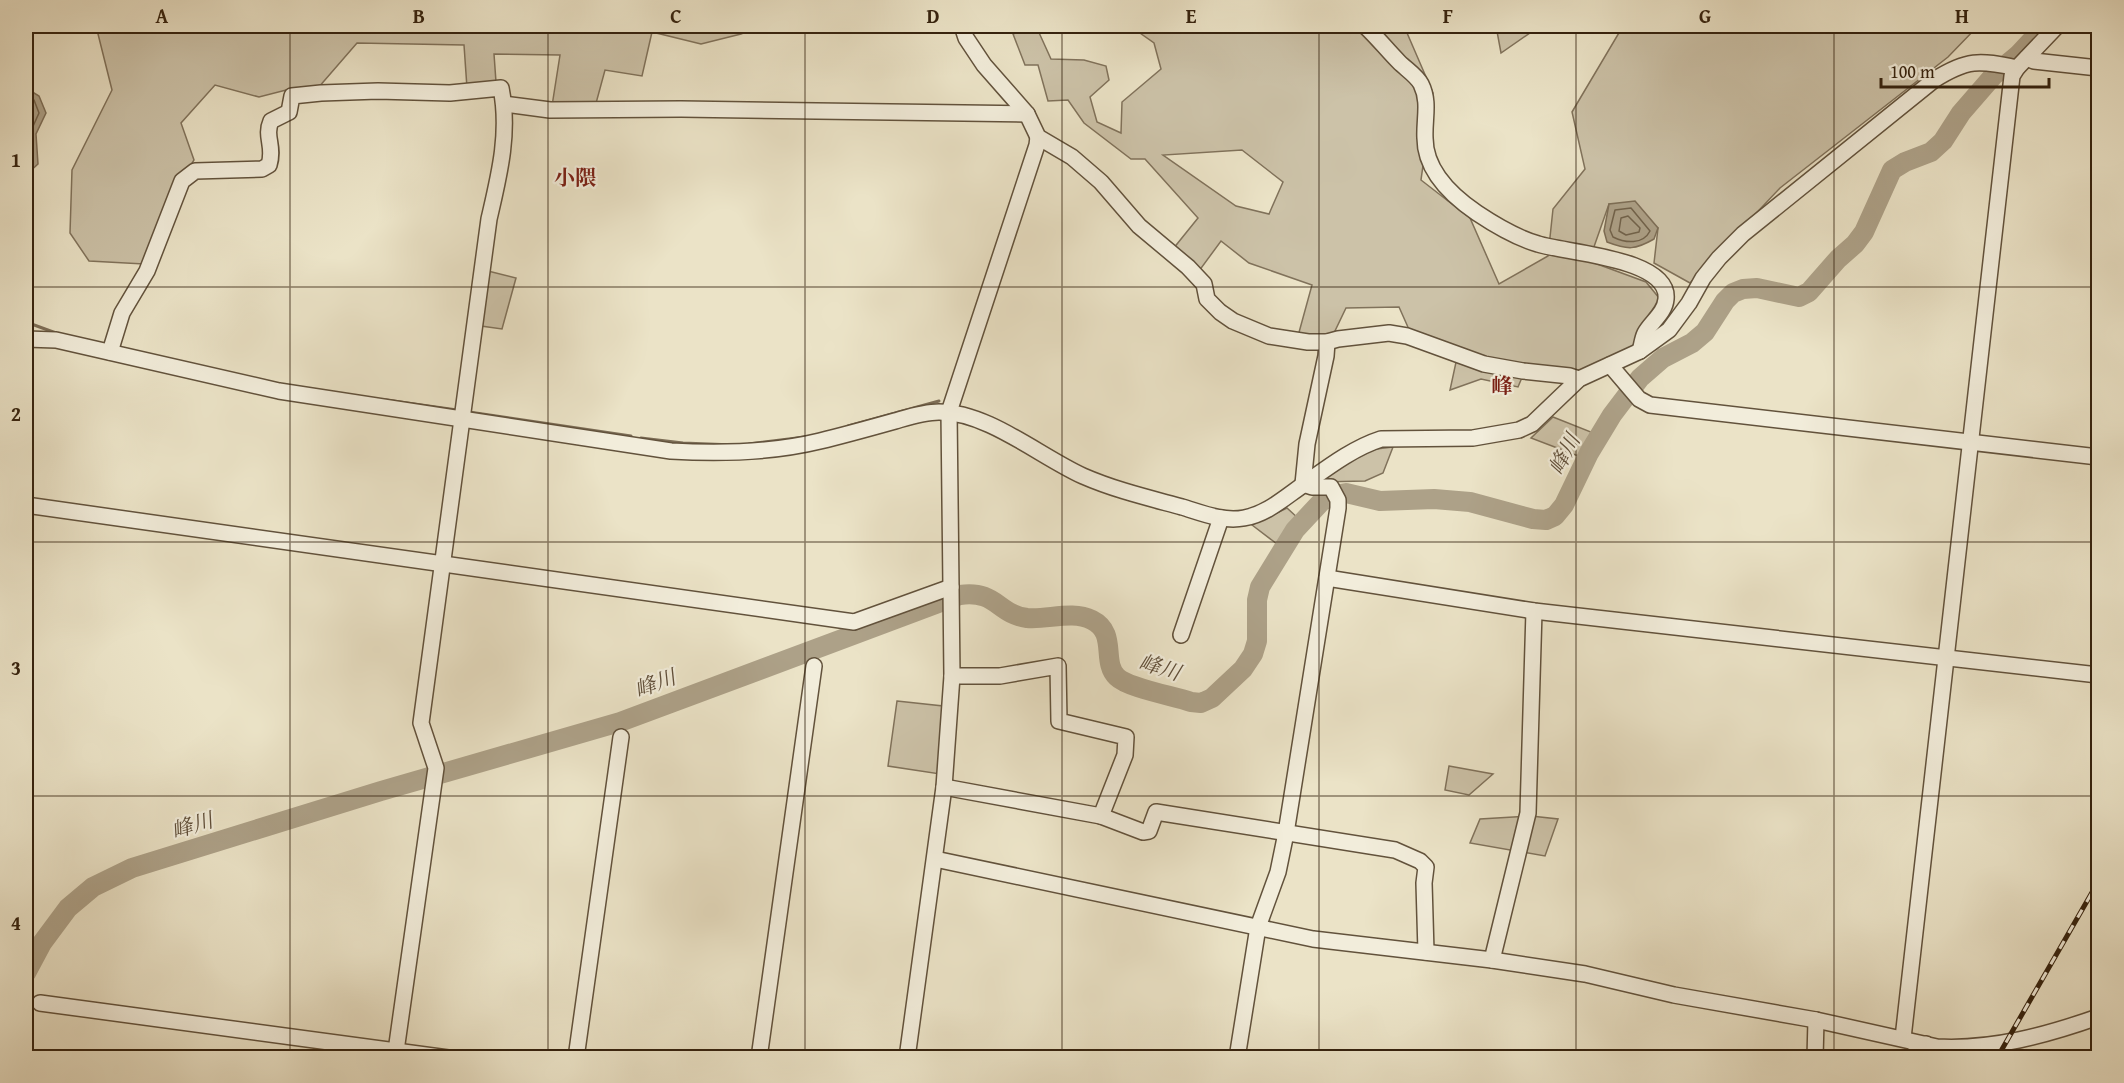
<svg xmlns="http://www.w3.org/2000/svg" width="2124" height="1083" font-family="'Gentium Book Plus','Noto Serif JP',serif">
	<rect width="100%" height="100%" fill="#ebe3c7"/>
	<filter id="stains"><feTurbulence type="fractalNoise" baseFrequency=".00333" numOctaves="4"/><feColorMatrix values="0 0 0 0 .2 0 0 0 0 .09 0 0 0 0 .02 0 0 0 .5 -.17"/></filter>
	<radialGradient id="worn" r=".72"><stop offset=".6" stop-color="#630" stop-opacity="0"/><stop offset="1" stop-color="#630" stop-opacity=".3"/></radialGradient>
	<!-- green -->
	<g fill="#ccc2a8" stroke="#80725b" stroke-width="1.5" fill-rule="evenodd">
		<path d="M 96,26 L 760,26 L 741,34 L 701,44 L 652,32 L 642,76 L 605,70 L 595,107 L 552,106 L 560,55 L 494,54 L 496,82 L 467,88 L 464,45 L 357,43 L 318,88 L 290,89 L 259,97 L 215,85 L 181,123 L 194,160 L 169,202 L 144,264 L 89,261 L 70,233 L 72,170 L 112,90 Z"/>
		<path d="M 1036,26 L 1051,59 L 1084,60 L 1106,66 L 1109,80 L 1090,97 L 1097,122 L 1121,133 L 1122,102 L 1161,69 L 1154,43 L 1130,26 L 1404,26 L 1433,93 L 1421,180 L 1470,218 L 1499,284 L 1548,256 L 1553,209 L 1585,169 L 1572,112 L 1623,26 L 1978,26 L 1948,57 L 1780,188 L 1690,283 L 1654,263 L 1658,228 L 1609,204 L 1589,261 L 1646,282 L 1673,315 L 1633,352 L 1577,374 L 1526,368 L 1518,387 L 1481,379 L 1450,390 L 1458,353 L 1411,334 L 1399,307 L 1346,308 L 1333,335 L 1298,336 L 1312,285 L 1249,263 L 1221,241 L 1199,271 L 1173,249 L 1198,218 L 1145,159 L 1131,159 L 1084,123 L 1068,100 L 1048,101 L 1038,65 L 1025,65 L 1013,34 ZM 1242,150 L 1283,182 L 1269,214 L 1236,206 L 1163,155 Z"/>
		<path d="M 1496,26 L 1540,26 L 1501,53 Z"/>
		<path d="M 480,269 L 516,278 L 502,329 L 474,325 Z"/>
		<path d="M 1553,417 L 1596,434 L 1581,457 L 1531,438 Z"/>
		<path d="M 1393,447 L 1383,473 L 1365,481 L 1320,482 L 1368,450 Z"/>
		<path d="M 1287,508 L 1300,520 L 1277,544 L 1252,525 Z"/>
		<path d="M 897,701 L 943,706 L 940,774 L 888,766 Z"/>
		<path d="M 1449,766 L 1493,774 L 1469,795 L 1445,790 Z"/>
		<path d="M 1531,816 L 1558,819 L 1545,856 L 1470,843 L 1480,819 Z"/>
	</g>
	<!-- water -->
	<g fill="#ada188" stroke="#7d6e57" stroke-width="1.5">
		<path d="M 26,88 L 39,96 L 46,113 L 36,134 L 38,164 L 26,175 Z"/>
		<path d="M 1635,201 L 1658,228 L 1654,239 C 1635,250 1628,250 1607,242 L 1604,231 L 1609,204 Z"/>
	</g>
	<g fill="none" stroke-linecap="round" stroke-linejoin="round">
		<!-- shore -->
		<g stroke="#71624b" stroke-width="1.5">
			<path d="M 26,94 L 34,100 L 39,113 L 30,133 L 31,161 L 26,167"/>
			<path d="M 1631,208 L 1650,231 C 1643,245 1625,243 1613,237 L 1610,230 L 1615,210 Z"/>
			<path d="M 1628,216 L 1640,228 L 1639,232 L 1626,235 L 1619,231 L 1621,218 Z"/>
		</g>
		<!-- stream -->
		<g stroke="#7d6e57" stroke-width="3">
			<path d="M 26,322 L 56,333"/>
			<path d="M 386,400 L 457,410"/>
			<path d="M 469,412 L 631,436"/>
			<path d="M 848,426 L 939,401"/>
			<path d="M 641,438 L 683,443 L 734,445"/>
			<path d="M 749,444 L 805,437"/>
		</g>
		<!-- river -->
		<path stroke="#ada188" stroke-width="20" d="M 26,973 L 42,943 L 68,908 L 93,887 L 132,868 L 381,791 L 620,722 L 960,595 C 997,590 997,614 1027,618 C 1048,620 1072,610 1092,620 C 1118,633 1101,662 1117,677 C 1128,688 1174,696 1191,702 L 1201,703 L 1212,698 L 1243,669 L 1253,654 L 1257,641 L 1257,600 L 1260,587 L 1295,530 L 1322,501 L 1334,495 L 1346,493 L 1380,501 L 1434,499 L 1470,502 L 1533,519 L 1546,520 L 1555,516 L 1564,505 L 1589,453 L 1612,415 L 1640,378 L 1663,358 L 1692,343 L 1705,332 L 1725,301 L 1733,293 L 1743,289 L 1757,288 L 1799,297 L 1809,292 L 1838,259 L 1855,244 L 1864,232 L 1892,170 L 1905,162 L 1931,152 L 1943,141 L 1961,113 L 1994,75 L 2018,55 L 2045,26"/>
		<defs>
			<g id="minor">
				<path d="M 962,26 L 966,38 L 984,65 L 1027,114 L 1038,137 L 1072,157 L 1101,182 L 1139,226 L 1188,267 L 1204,284 L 1207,299 L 1220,312 L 1233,321 L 1269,336 L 1308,342 L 1327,342 L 1338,339 L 1389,333 L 1407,336 L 1484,364 L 1523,371 L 1570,376 L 1579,379"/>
				<path d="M 1365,26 C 1377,37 1387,50 1399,62 C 1406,69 1417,76 1421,84 C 1430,102 1424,119 1425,138 C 1425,170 1452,196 1477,213 C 1495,225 1517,238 1538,244 C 1566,253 1670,258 1666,299 C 1665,313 1651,322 1645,333 C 1642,339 1642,345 1640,351"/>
				<path d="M 2027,58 L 2034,61 L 2098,68"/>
				<path d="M 504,104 L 550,110 L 681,109 L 1027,114"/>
				<path d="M 26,339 L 56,340 L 279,391 L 671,451 C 722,454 771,453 820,441 C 845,435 870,428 895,421 C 909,417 924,412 939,412 C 988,412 1039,456 1083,476 C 1115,490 1149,498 1182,507 C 1202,513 1223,522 1244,518 C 1267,514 1284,498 1303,485 C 1327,468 1353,448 1381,439 L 1473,438 L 1519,430 L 1532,424 L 1579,379 L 1640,351 L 1669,330 L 1689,303 L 1703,278 L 1719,258 L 1743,234 L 1934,80 C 1967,59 1979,60 2017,68"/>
				<path d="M 110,352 L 122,313 L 147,271 L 182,181 L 195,171 L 262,169 L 269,165 C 275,146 264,137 271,121 L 289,112 L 292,96 L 321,93 L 378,91 L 450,93 L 501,88 C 510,133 499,176 489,219 L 421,723 L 436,768 L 395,1058"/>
				<path d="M 1610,365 L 1639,399 L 1650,405 L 2098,457"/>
				<path d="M 1303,484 L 1307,444 L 1326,356 L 1327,342"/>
				<path d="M 26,505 L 854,622 L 951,587"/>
				<path d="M 1327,578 L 1534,611 L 2098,675"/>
				<path d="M 1181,635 L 1221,518"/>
				<path d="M 952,676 L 1000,676 L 1058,666 L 1059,721 L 1126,737 L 1125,755 L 1101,816"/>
				<path d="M 944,787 L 1101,816 L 1143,832 L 1149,831 L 1156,812 L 1395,850 L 1420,861 L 1426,867 L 1424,883 L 1426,952"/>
				<path d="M 935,859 L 1313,939 L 1492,960 L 1585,974 L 1674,995 L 1816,1020 L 1937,1047 C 1993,1050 2047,1035 2098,1017"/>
				<path d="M 1492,960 L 1528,813 L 1534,611"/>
				<path d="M 40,1003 L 448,1058"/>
				<path d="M 1903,1038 L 2012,76 L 2017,68 L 2057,26"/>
				<path d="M 576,1058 L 621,737"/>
				<path d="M 759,1058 L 814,666"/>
				<path d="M 907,1058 L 944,787 L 952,676 L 949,412 L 1037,145 L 1038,137"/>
				<path d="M 1237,1058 L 1258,927 L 1278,872 L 1286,833 L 1338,508 L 1338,500 L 1331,487 L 1312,487 L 1303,484"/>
				<path d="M 1815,1058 L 1816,1020"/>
				<path d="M 1907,1058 L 1916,1053 L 1926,1044"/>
			</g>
		</defs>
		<!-- minor casing -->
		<use href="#minor" stroke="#62523c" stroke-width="18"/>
		<!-- minor -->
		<use href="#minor" stroke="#f2eddb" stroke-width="15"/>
		<defs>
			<path id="rail" d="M 1997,1058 L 2098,882"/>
		</defs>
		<!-- rail casing -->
		<use href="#rail" stroke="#35220e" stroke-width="5"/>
		<!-- rail -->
		<use href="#rail" stroke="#f2eddb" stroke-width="3" stroke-dasharray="9" stroke-linecap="butt"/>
	</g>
	<!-- grid -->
	<path fill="none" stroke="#35220e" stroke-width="1.5" stroke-opacity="0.55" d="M 290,26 L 290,1058M 548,26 L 548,1058M 805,26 L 805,1058M 1062,26 L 1062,1058M 1319,26 L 1319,1058M 1576,26 L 1576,1058M 1834,26 L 1834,1058M 26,287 L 2098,287M 26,542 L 2098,542M 26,796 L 2098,796"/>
	<g text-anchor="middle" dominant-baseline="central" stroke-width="4.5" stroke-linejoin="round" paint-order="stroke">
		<!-- neighbourhood labels -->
		<g font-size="21" font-weight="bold" fill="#7a1f14" stroke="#f2eddb">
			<text x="575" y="177">小隈</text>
			<text x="1502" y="385">峰</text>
		</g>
		<!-- water labels -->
		<g font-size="21" font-style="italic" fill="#5f4e39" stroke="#f2eddb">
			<text transform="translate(1564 454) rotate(-62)">峰川</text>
			<text transform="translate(1160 667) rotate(17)">峰川</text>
			<text transform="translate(655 683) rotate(-20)">峰川</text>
			<text transform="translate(192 825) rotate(-17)">峰川</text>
		</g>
	</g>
	<!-- margin -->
	<rect width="2124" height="1083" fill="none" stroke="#ebe3c7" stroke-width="66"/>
	<!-- scale -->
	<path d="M1881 78v9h168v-9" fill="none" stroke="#35220e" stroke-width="3"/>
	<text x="1890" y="78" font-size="18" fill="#35220e" stroke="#f2eddb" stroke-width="4.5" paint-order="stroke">100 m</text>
	<rect x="33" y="33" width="2058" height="1017" fill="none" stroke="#35220e" stroke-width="2"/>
	<g font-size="20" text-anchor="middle" font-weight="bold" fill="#35220e">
		<text x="162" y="23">A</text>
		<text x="419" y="23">B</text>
		<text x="676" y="23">C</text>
		<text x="933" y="23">D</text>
		<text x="1191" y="23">E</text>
		<text x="1448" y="23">F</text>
		<text x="1705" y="23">G</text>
		<text x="1962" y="23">H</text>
		<text x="16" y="167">1</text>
		<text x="16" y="421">2</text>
		<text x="16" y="675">3</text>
		<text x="16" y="930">4</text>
	</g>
	<rect width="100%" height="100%" filter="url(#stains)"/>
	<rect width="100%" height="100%" fill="url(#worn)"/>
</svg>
